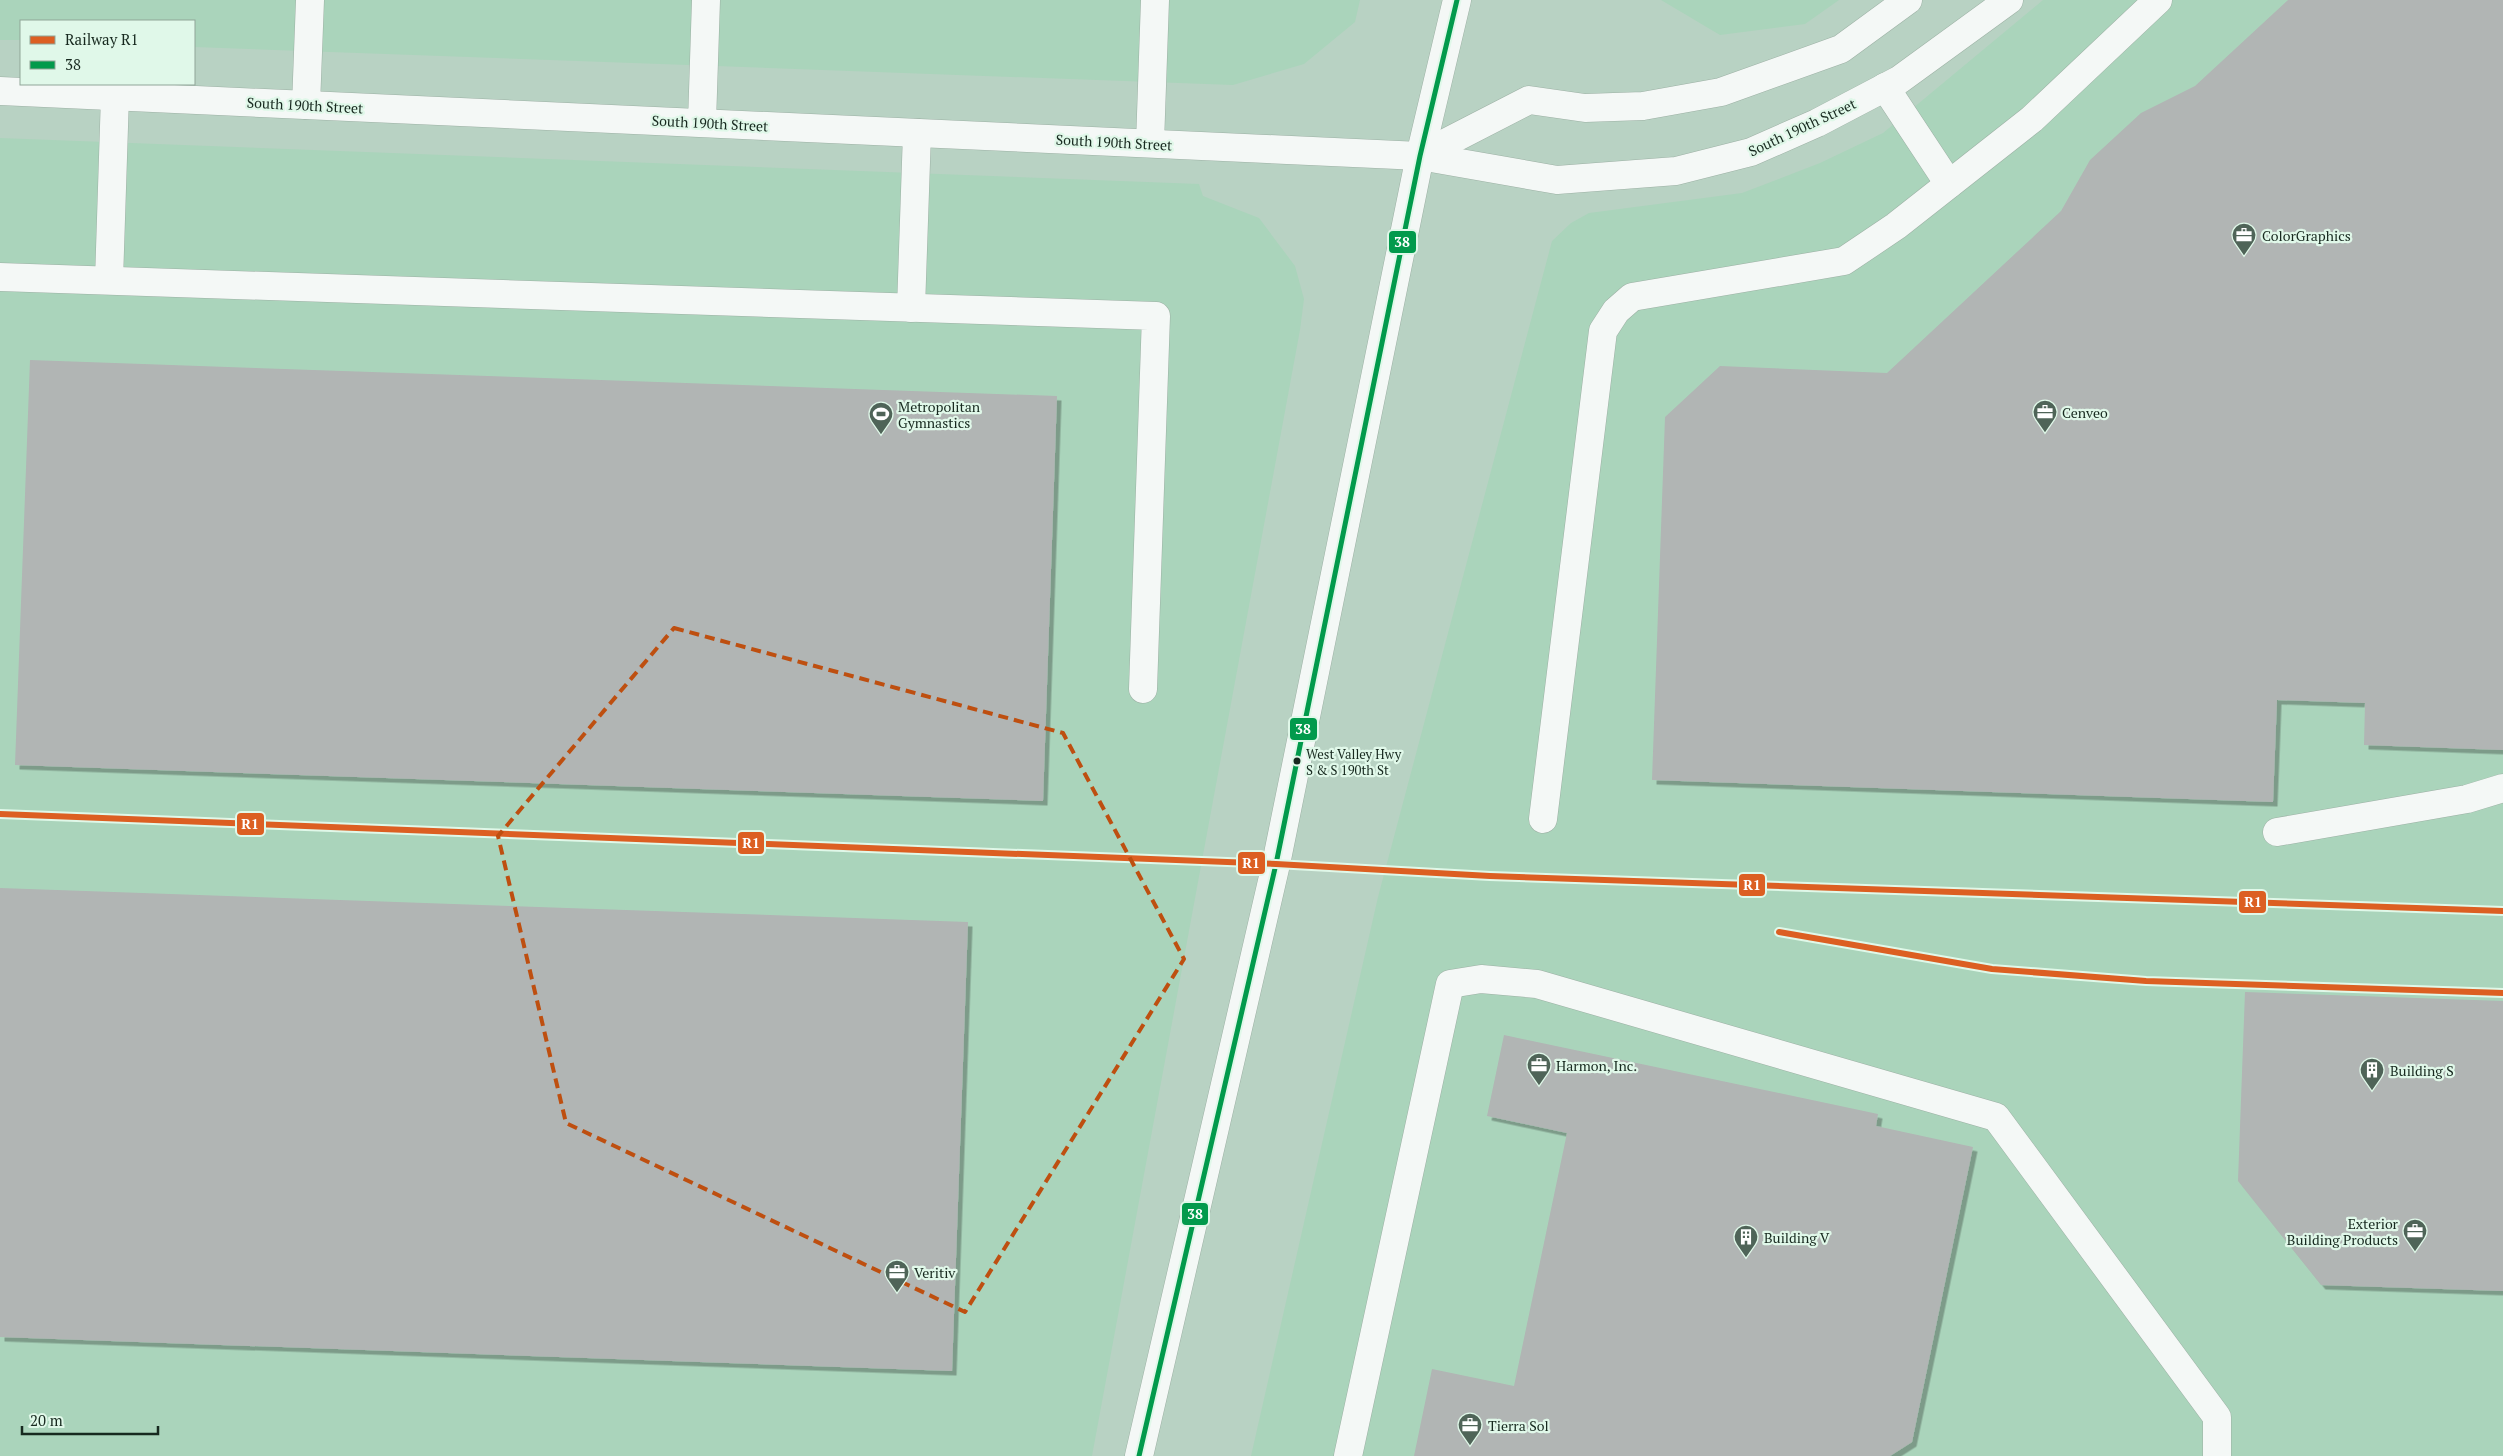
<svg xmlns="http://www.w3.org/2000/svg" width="2503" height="1456" font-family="'PT Serif',serif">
	<defs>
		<filter id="shadow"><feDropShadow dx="4.5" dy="4.5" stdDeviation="0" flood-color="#0004"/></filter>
	</defs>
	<rect width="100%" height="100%" fill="#b8d2c3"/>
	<!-- built -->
	<g fill="#aad4bb">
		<path d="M 0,0 L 1360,0 L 1355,22 L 1304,64 L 1233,85 L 194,47 L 194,21 L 21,21 L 21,40 L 0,40 Z"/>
		<path d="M 1661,0 L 1839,0 L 1805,24 L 1720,35 Z"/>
		<path d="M 2043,0 L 2503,0 L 2503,1456 L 1251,1456 L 1378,897 L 1552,241 L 1571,223 L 1589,213 L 1742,193 L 1820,163 L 1883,133 Z"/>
		<path d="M 0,138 L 1199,184 L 1203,196 L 1259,218 L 1295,266 L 1304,299 L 1300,330 L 1092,1456 L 0,1456 Z"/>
	</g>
	<!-- building -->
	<g fill="#b1b5b4" filter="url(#shadow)">
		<path d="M 2288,0 L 2503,0 L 2503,750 L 2364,745 L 2365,703 L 2277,700 L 2273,802 L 1652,780 L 1665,417 L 1720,366 L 1887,373 L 2061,211 L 2090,160 L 2141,113 L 2195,86 Z"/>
		<path d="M 30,360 L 1057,396 L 1043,801 L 15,765 Z"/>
		<path d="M 0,888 L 968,922 L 952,1371 L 0,1337 Z"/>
		<path d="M 2245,992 L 2503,1001 L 2503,1291 L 2321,1285 L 2238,1181 Z"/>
		<path d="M 1504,1035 L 1878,1114 L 1876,1126 L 1973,1147 L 1912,1442 L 1890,1456 L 1414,1456 L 1432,1369 L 1514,1386 L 1567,1133 L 1487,1116 Z"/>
	</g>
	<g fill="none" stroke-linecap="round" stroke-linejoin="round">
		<defs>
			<g id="minor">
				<path d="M 1885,87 L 1949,184"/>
				<path d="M 0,91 L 1420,156 L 1557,180 L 1676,171 L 1751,152 L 1817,123 L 1899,80 L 2009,0"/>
				<path d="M 306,105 L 310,0"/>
				<path d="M 702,122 L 706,0"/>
				<path d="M 1150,143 L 1155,0"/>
				<path d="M 1420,156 L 1529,100 L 1585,108 L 1643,106 L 1721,92 L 1841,49 L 1908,0"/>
				<path d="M 0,277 L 1156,316 L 1143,689"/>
				<path d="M 109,280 L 115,96"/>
				<path d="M 911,308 L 917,133"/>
				<path d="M 1543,819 L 1603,331 L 1616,311 L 1632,297 L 1844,261 L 1896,226 L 2032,119 L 2158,0"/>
				<path d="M 2277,832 L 2467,799 L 2503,788"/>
				<path d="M 1348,1456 L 1450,984 L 1481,979 L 1537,984 L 1996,1117 L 2217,1417 L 2217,1456"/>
			</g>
			<path id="major" d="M 1139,1456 L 1276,864 L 1420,156 L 1457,0"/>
		</defs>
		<!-- minor casing -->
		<use href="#minor" stroke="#9cb0a4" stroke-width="29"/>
		<!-- major casing -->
		<use href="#major" stroke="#9cb0a4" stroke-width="29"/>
		<!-- minor -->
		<use href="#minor" stroke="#f4f8f6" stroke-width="28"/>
		<!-- major -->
		<use href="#major" stroke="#f4f8f6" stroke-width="28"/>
		<defs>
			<path id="bus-1" d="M 1139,1456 L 1276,864 L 1420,156 L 1457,0"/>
		</defs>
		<!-- bus-1 casing -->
		<use href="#bus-1" stroke="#e0f8e9" stroke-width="9"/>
		<!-- bus-1 -->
		<use href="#bus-1" stroke="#029a4c" stroke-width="5"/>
		<defs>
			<g id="rail-1">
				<path d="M 0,814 L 1276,864 L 1490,876 L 2503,911"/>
				<path d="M 1779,932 L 1992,969 L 2146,981 L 2503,993"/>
			</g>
		</defs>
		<!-- rail-1 casing -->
		<use href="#rail-1" stroke="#e0f8e9" stroke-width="10"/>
		<!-- rail-1 -->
		<use href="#rail-1" stroke="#dc5f22" stroke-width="6"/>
	</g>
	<!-- marked area -->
	<path fill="none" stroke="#be4f10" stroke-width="4" stroke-dasharray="10 6" stroke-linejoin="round" d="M 674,628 L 1063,733 L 1184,959 L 965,1312 L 566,1123 L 498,836 Z"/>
	<!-- icons -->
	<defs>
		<symbol id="office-pin" viewBox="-11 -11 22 30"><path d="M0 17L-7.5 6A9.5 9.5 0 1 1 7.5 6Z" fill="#4f6458" stroke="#e0f8e9"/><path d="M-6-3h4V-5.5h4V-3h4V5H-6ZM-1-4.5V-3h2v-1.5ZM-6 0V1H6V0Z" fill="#fff"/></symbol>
		<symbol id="stadium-pin" viewBox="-11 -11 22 30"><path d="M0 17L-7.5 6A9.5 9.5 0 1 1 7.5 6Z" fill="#4f6458" stroke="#e0f8e9"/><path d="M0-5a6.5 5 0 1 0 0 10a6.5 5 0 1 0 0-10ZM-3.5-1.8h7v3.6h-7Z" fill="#fff"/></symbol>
		<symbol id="building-pin" viewBox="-11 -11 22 30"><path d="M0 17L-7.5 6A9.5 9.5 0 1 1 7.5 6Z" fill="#4f6458" stroke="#e0f8e9"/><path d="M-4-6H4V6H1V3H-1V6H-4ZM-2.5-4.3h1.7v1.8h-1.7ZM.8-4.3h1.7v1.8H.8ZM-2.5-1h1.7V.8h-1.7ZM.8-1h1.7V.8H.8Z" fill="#fff"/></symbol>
	</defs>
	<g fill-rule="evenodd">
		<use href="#office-pin" x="2230" y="221" width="28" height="38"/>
		<use href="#office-pin" x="2031" y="398" width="28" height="38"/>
		<use href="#stadium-pin" x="867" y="400" width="28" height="38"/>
		<use href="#office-pin" x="1525" y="1051" width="28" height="38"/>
		<use href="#building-pin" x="2358" y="1056" width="28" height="38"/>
		<use href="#office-pin" x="2401" y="1217" width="28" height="38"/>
		<use href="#building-pin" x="1732" y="1223" width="28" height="38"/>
		<use href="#office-pin" x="883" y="1258" width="28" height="38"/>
		<use href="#office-pin" x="1456" y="1411" width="28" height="38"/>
	</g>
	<!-- markers -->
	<circle fill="#17291f" stroke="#e0f8e9" stroke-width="2" cx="1297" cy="761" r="4.5"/>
	<g text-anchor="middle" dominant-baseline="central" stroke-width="4.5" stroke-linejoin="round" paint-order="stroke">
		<!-- bus labels -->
		<g font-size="13" fill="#17291f" stroke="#e0f8e9" text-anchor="start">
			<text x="1306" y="754">West Valley Hwy<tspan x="1306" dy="16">S &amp; S 190th St</tspan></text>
		</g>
		<!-- street labels -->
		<g font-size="14" fill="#17291f" stroke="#e0f8e9">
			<text transform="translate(305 105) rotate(3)">South 190th Street</text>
			<text transform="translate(710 123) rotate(3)">South 190th Street</text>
			<text transform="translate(1802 127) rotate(-25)">South 190th Street</text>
			<text transform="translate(1114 142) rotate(3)">South 190th Street</text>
		</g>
		<!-- poi labels -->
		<g font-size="14" fill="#17291f" stroke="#e0f8e9" text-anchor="start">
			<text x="2262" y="235">ColorGraphics</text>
			<text x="898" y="406">Metropolitan<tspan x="898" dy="16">Gymnastics</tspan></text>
			<text x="2062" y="412">Cenveo</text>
			<text x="1556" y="1065">Harmon, Inc.</text>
			<text x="2390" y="1070">Building S</text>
			<text x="2398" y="1223" text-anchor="end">Exterior<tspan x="2398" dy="16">Building Products</tspan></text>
			<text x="1764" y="1237">Building V</text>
			<text x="914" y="1272">Veritiv</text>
			<text x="1488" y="1425">Tierra Sol</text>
		</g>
	</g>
	<g stroke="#e0f8e9" stroke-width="2">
		<rect x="1388" y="230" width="29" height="24" rx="5" fill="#029a4c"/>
		<rect x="1289" y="717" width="29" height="24" rx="5" fill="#029a4c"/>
		<rect x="236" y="812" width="29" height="24" rx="5" fill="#dc5f22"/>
		<rect x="737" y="831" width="28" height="24" rx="5" fill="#dc5f22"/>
		<rect x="1237" y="851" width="29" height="24" rx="5" fill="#dc5f22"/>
		<rect x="1738" y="873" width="28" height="24" rx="5" fill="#dc5f22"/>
		<rect x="2238" y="890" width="29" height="24" rx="5" fill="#dc5f22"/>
		<rect x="1181" y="1202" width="28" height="24" rx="5" fill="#029a4c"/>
	</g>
	<g font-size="14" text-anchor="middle" font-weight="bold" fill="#fff">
		<text x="1402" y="247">38</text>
		<text x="1303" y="734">38</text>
		<text x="250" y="829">R1</text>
		<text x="751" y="848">R1</text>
		<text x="1251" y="868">R1</text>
		<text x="1752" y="890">R1</text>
		<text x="2253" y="907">R1</text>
		<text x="1195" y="1219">38</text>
	</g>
	<!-- legend -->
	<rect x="20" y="20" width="175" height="65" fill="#e0f8e9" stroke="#90a598"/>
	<rect x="30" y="36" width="25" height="8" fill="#dc5f22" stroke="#90a598"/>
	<text x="65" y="45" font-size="15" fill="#17291f">Railway R1</text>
	<rect x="30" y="61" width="25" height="8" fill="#029a4c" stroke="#90a598"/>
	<text x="65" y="70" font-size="15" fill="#17291f">38</text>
	<!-- scale -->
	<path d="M22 1426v8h136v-8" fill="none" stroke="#17291f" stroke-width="2.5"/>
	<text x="30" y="1426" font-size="15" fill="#17291f" stroke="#e0f8e9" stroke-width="4" paint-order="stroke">20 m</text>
</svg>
